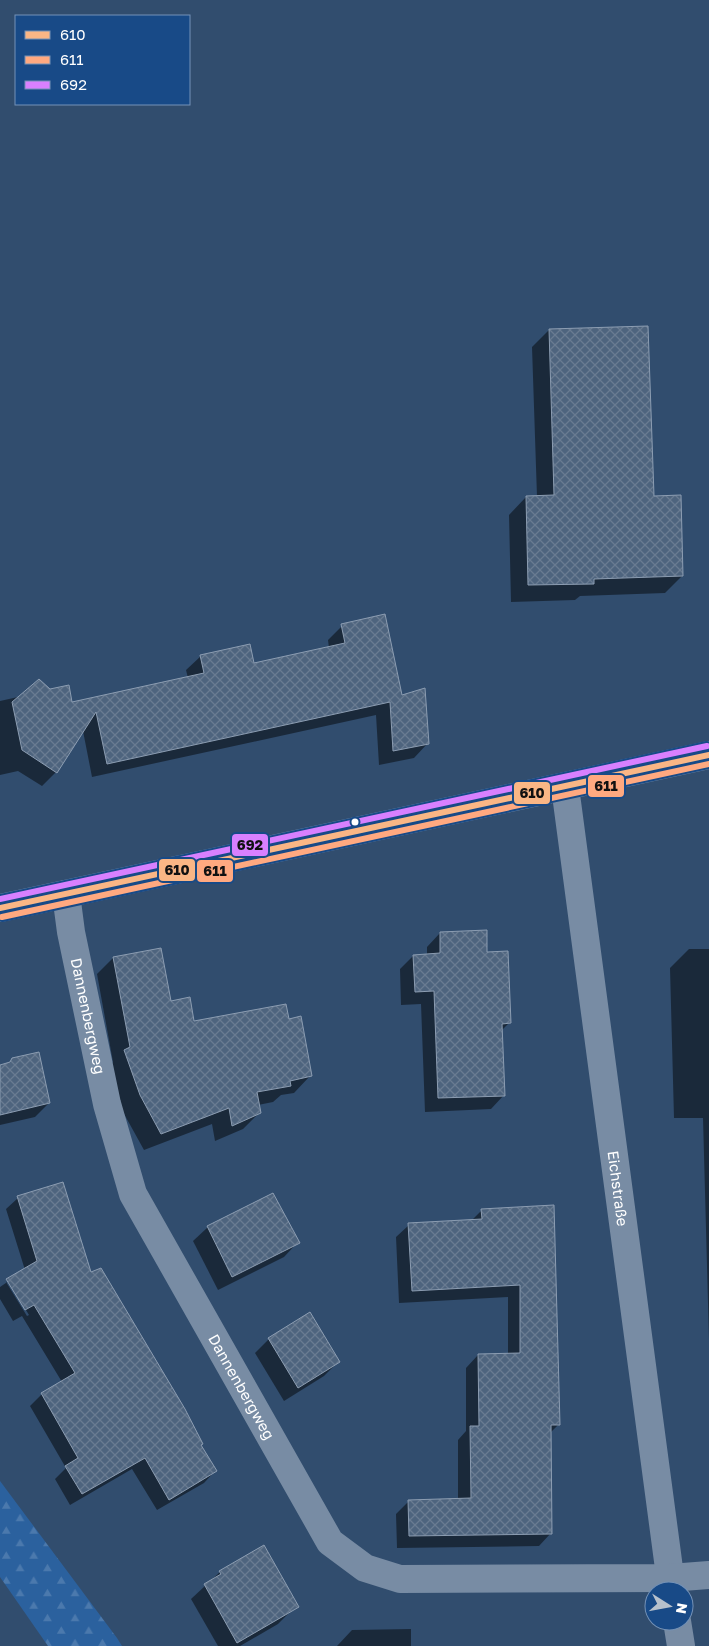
<svg xmlns="http://www.w3.org/2000/svg" width="709" height="1646" font-family="'Golos Text',sans-serif">
	<defs>
		<pattern id="forest-firs" width="22" height="20" patternUnits="userSpaceOnUse" patternTransform="scale(1.25)"><rect width="22" height="20" fill="#2b619e"/><path d="M5 1l3.5 6h-7zM16 11l3.5 6h-7z" fill="#4b79ad"/></pattern>
		<pattern id="building-cross-hatch" width="8" height="8" patternUnits="userSpaceOnUse" patternTransform="scale(1.25)"><rect width="8" height="8" fill="#4e647e"/><path d="M0 0l8 8M0 8l8-8" fill="none" stroke="#697b91"/></pattern>
	</defs>
	<rect width="100%" height="100%" fill="#314d6e"/>
	<!-- forest -->
	<path fill="url(#forest-firs)" d="M 0,1481 L 117,1638 L 122,1646 L 48,1646 L 0,1577 Z"/>
	<!-- shadow -->
	<g fill="#0007" fill-rule="evenodd">
		<path d="M 549,330 L 653,497 L 682,576 L 665,593 L 580,596 L 575,600 L 511,602 L 509,515 L 526,497 L 537,497 L 532,347 Z"/>
		<path d="M 342,626 L 401,697 L 428,743 L 414,758 L 379,765 L 376,715 L 92,777 L 83,731 L 56,772 L 42,786 L 18,771 L 0,775 L 0,701 L 49,690 L 72,704 L 188,678 L 186,670 L 201,656 L 253,665 L 329,648 L 328,640 Z"/>
		<path d="M 440,933 L 486,953 L 509,1023 L 501,1031 L 504,1095 L 491,1109 L 425,1112 L 421,1004 L 401,1005 L 400,969 L 413,956 L 427,955 L 427,947 Z"/>
		<path d="M 689,949 L 709,949 L 709,1340 L 703,1118 L 674,1118 L 670,968 Z"/>
		<path d="M 113,958 L 193,1022 L 288,1020 L 310,1076 L 294,1093 L 281,1095 L 273,1102 L 258,1105 L 260,1112 L 243,1129 L 215,1141 L 212,1124 L 144,1150 L 123,1112 L 108,1068 L 113,1062 L 97,974 Z"/>
		<path d="M 38,1054 L 49,1103 L 35,1117 L 0,1125 L 0,1065 Z"/>
		<path d="M 273,1194 L 298,1242 L 284,1257 L 218,1290 L 193,1241 L 208,1227 Z"/>
		<path d="M 18,1198 L 90,1273 L 215,1471 L 204,1483 L 157,1510 L 132,1469 L 70,1505 L 55,1479 L 66,1468 L 30,1406 L 42,1394 L 62,1382 L 22,1316 L 13,1321 L 0,1299 L 0,1287 L 25,1270 L 6,1209 ZM 6,1282 L 9,1282 L 29,1315 L 27,1316 Z"/>
		<path d="M 552,1207 L 559,1424 L 550,1433 L 551,1533 L 539,1546 L 397,1548 L 396,1514 L 409,1501 L 458,1500 L 458,1440 L 466,1431 L 466,1368 L 478,1355 L 508,1355 L 508,1297 L 399,1303 L 396,1237 L 409,1225 L 471,1221 L 482,1210 Z"/>
		<path d="M 269,1339 L 338,1362 L 324,1376 L 284,1401 L 255,1353 Z"/>
		<path d="M 220,1572 L 292,1610 L 278,1624 L 240,1646 L 218,1646 L 191,1599 Z"/>
		<path d="M 411,1629 L 411,1646 L 337,1646 L 352,1630 Z"/>
	</g>
	<!-- building -->
	<g fill="url(#building-cross-hatch)" stroke="#8c9db2">
		<path d="M 648,326 L 654,496 L 681,495 L 683,576 L 594,579 L 594,584 L 528,585 L 526,496 L 554,495 L 549,329 Z"/>
		<path d="M 385,614 L 402,695 L 425,688 L 429,744 L 393,751 L 390,702 L 107,764 L 96,712 L 57,773 L 22,750 L 12,702 L 39,679 L 50,689 L 69,685 L 72,702 L 204,673 L 200,655 L 250,644 L 254,663 L 345,643 L 341,624 Z"/>
		<path d="M 487,930 L 487,952 L 508,951 L 511,1023 L 502,1024 L 505,1096 L 438,1098 L 434,991 L 415,992 L 413,955 L 440,953 L 440,932 Z"/>
		<path d="M 161,948 L 171,1001 L 190,997 L 194,1021 L 286,1004 L 289,1019 L 301,1016 L 312,1076 L 290,1081 L 291,1086 L 257,1092 L 261,1113 L 232,1126 L 229,1108 L 161,1134 L 140,1095 L 124,1050 L 130,1047 L 113,957 Z"/>
		<path d="M 39,1052 L 50,1103 L 0,1115 L 0,1065 L 10,1062 L 12,1058 Z"/>
		<path d="M 63,1182 L 91,1272 L 101,1268 L 185,1409 L 203,1444 L 201,1445 L 217,1471 L 169,1500 L 145,1458 L 82,1494 L 65,1466 L 78,1458 L 41,1393 L 75,1373 L 34,1305 L 25,1310 L 6,1279 L 37,1261 L 17,1196 Z"/>
		<path d="M 273,1193 L 300,1243 L 232,1277 L 207,1226 Z"/>
		<path d="M 554,1205 L 560,1425 L 551,1425 L 552,1534 L 409,1536 L 408,1500 L 471,1498 L 470,1426 L 479,1426 L 478,1354 L 520,1353 L 520,1285 L 412,1291 L 408,1223 L 482,1219 L 481,1209 Z"/>
		<path d="M 310,1312 L 340,1362 L 298,1388 L 268,1338 Z"/>
		<path d="M 264,1545 L 299,1607 L 237,1643 L 204,1584 L 221,1574 L 219,1571 Z"/>
	</g>
	<g fill="none" stroke-linecap="round" stroke-linejoin="round">
		<!-- minor -->
		<g stroke="#788ca4" stroke-width="28">
			<path id="s1" d="M 565,787 L 672,1591"/>
			<path id="s2" d="M 66,894 L 71,932 L 107,1104 L 133,1194 L 330,1542 L 365,1568 L 400,1579 L 670,1578 L 709,1575"/>
			<path d="M 0,908 L 709,755"/>
			<path d="M 677,1621 L 681,1646"/>
		</g>
		<defs>
			<path id="bus-1" d="M 0,908 L 709,755"/>
			<path id="bus-2" d="M 2,917 L 709,764"/>
			<path id="bus-3" d="M 0,899 L 707,746"/>
		</defs>
		<!-- bus-1 casing -->
		<use href="#bus-1" stroke="#184a87" stroke-width="10"/>
		<!-- bus-2 casing -->
		<use href="#bus-2" stroke="#184a87" stroke-width="10"/>
		<!-- bus-3 casing -->
		<use href="#bus-3" stroke="#184a87" stroke-width="10"/>
		<!-- bus-1 -->
		<use href="#bus-1" stroke="#fab685" stroke-width="6"/>
		<!-- bus-2 -->
		<use href="#bus-2" stroke="#ffa980" stroke-width="6"/>
		<!-- bus-3 -->
		<use href="#bus-3" stroke="#d880ff" stroke-width="6"/>
	</g>
	<!-- markers -->
	<circle fill="#fff" stroke="#184a87" stroke-width="2" cx="355" cy="822" r="4.5"/>
	<g text-anchor="middle" dominant-baseline="central" stroke-width="4" stroke-linejoin="round" paint-order="stroke">
		<!-- street labels -->
		<g font-size="15" fill="#fff" stroke="#184a87">
			<text stroke="none"><textPath href="#s2" startOffset="124">Dannenbergweg</textPath></text>
			<text stroke="none"><textPath href="#s1" startOffset="405">Eichstraße</textPath></text>
			<text stroke="none"><textPath href="#s2" startOffset="529">Dannenbergweg</textPath></text>
		</g>
	</g>
	<g stroke="#184a87" stroke-width="2">
		<rect x="587" y="774" width="38" height="24" rx="5" fill="#ffa980"/>
		<rect x="513" y="781" width="38" height="24" rx="5" fill="#fab685"/>
		<rect x="231" y="833" width="38" height="24" rx="5" fill="#d880ff"/>
		<rect x="158" y="858" width="38" height="24" rx="5" fill="#fab685"/>
		<rect x="196" y="859" width="38" height="24" rx="5" fill="#ffa980"/>
	</g>
	<g font-size="14" text-anchor="middle" font-weight="bold" fill="#111">
		<text x="606" y="791">611</text>
		<text x="532" y="798">610</text>
		<text x="250" y="850">692</text>
		<text x="177" y="875">610</text>
		<text x="215" y="876">611</text>
	</g>
	<!-- legend -->
	<rect x="15" y="15" width="175" height="90" fill="#184a87" stroke="#7492b7"/>
	<rect x="25" y="31" width="25" height="8" fill="#fab685" stroke="#7492b7"/>
	<text x="60" y="40" font-size="15" fill="#ffffff">610</text>
	<rect x="25" y="56" width="25" height="8" fill="#ffa980" stroke="#7492b7"/>
	<text x="60" y="65" font-size="15" fill="#ffffff">611</text>
	<rect x="25" y="81" width="25" height="8" fill="#d880ff" stroke="#7492b7"/>
	<text x="60" y="90" font-size="15" fill="#ffffff">692</text>
	<!-- north arrow -->
	<g transform="translate(669 1606) rotate(101)"><circle r="24" fill="#184a87" stroke="#7492b7"/>
	<path d="M0-4L9 19L0 12L-9 19Z" fill="#b7c1cc"/>
	<text y="-8" font-size="14" font-weight="bold" text-anchor="middle" fill="#ffffff">N</text>
	</g>
</svg>
